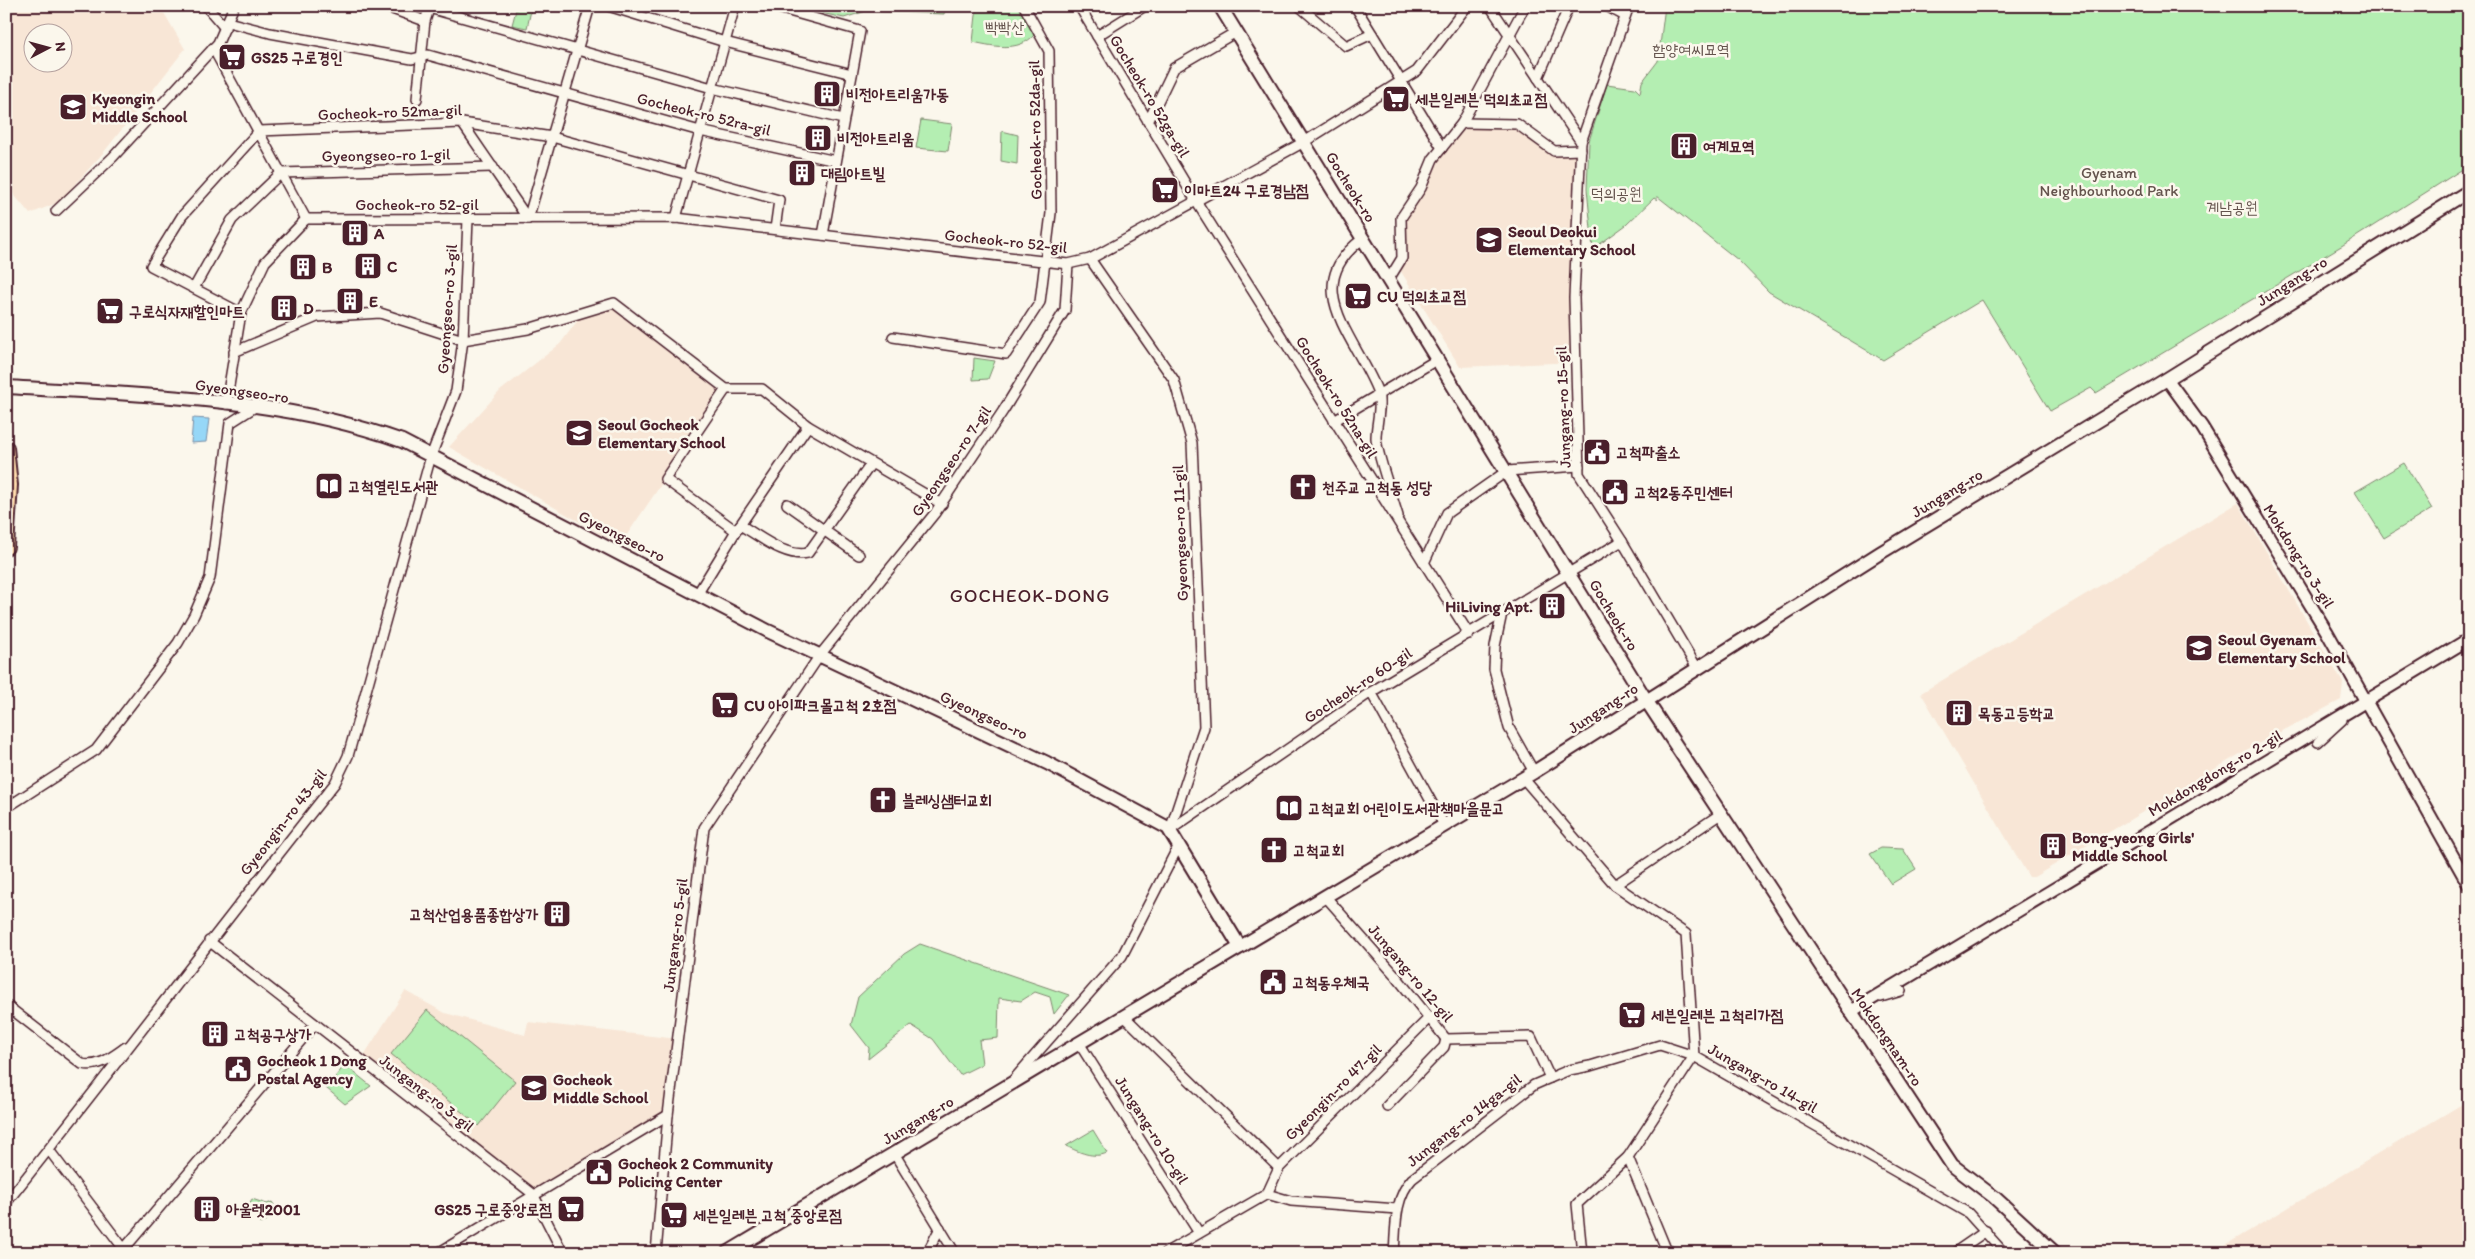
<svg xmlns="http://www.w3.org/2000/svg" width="2475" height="1259" font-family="Itim,'Poor Story',sans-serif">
	<rect width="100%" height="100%" fill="#fbf7ec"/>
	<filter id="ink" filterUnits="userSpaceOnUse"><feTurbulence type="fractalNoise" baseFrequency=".02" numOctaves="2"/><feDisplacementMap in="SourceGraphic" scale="10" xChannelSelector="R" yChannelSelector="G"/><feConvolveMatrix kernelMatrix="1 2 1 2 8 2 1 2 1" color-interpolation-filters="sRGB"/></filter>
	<g filter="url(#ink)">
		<!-- built -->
		<g fill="#f8e6d6" fill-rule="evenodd">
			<path d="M 6,6 L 160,6 L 185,49 L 104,152 L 59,202 L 30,214 L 6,185 ZM 32,32 L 62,32 L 62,62 L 32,62 Z"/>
			<path d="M 1462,123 L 1517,124 L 1554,151 L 1581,150 L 1577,362 L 1460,367 L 1397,265 L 1401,218 L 1433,159 Z"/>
			<path d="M 614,303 L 726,389 L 620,545 L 449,447 L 500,391 L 560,344 L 584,312 Z"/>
			<path d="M 2238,503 L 2343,683 L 2341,700 L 2250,748 L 2034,877 L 2029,877 L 1921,693 Z"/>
			<path d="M 405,991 L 445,1013 L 525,1035 L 528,1022 L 678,1039 L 668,1115 L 533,1194 L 361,1060 Z"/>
			<path d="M 2469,1100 L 2469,1253 L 2212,1253 Z"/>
		</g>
		<!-- green -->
		<g fill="#b4eeb2" stroke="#7f866e">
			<path d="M 517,6 L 532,6 L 527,28 L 512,25 Z"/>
			<path d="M 790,6 L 946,6 L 944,14 L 866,11 L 844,18 Z"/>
			<path d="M 977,6 L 1024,6 L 1038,30 C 1023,53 996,47 973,42 Z"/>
			<path d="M 1665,6 L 2469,6 L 2469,165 L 2343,245 L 2096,393 L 2091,388 L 2050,411 L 1982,300 L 1883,360 L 1769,292 L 1738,260 L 1657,196 L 1657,200 L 1654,198 L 1626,225 L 1593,249 L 1587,189 L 1589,141 L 1607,84 L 1635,88 L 1640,93 L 1642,82 L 1658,61 Z"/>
			<path d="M 921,120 L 952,124 L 948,151 L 916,148 Z"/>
			<path d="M 1002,131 L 1018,135 L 1017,164 L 1001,161 Z"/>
			<path d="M 974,358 L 995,361 L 988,379 L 973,380 Z"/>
			<path d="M 2404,463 L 2432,509 L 2384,538 L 2355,492 Z"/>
			<path d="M 1881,848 L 1903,849 L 1916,869 L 1891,884 L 1870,854 Z"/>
			<path d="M 920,944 L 1069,995 L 1054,1014 L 1050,997 L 1035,992 L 1021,1001 L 999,998 L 998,1038 L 979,1040 L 982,1064 L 960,1075 L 933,1039 L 911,1025 L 868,1059 L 869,1048 L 851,1025 L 858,997 L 904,954 Z"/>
			<path d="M 427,1010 L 515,1081 L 479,1126 L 391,1054 Z"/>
			<path d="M 345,1065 L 371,1086 L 345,1104 L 326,1088 Z"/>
			<path d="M 1093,1130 L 1107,1153 C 1093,1159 1079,1152 1066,1146 Z"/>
			<path d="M 252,1199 L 267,1204 L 272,1202 L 279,1212 L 261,1224 L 249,1204 Z"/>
		</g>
		<!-- water -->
		<path fill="#96d7f7" stroke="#788da5" d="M 193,418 L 209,419 L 206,442 L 191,443 Z"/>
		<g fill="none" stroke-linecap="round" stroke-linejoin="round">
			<defs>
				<g id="minor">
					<path d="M 206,6 L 225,28"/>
					<path d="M 384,6 L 425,21"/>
					<path d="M 608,6 L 725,42 L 852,74"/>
					<path d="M 771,6 L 860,31 L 823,235"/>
					<path d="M 1079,6 L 1196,201 L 1469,634"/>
					<path d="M 1299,6 L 1346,46 L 1372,34"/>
					<path d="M 1355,6 L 1442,148"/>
					<path d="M 1490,6 L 1581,142"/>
					<path d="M 1606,6 L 1625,16"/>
					<path d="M 1629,6 L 1581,142 L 1574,298 L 1579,474 L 1622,541 L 1697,668"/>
					<path d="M 429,8 L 712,88 L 843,119"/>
					<path d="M 228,22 L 270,33 L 412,59 L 428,55 L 700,131 L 836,161"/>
					<path d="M 1097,36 L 1145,6"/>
					<path d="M 213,48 L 306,219"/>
					<path d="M 1538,78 L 1569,6"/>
					<path d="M 417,99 L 425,21 L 430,6"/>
					<path d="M 1148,122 L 1174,68 L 1236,32"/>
					<path d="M 462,123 L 528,219"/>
					<path d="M 1462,123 L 1517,124 L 1554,151 L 1581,150"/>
					<path d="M 56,211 L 113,157 L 218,43 L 234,6"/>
					<path d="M 676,218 L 735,6"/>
					<path d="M 306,219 L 676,218 L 1068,264 L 1090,259 L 1304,142 L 1417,71 L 1467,6"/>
					<path d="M 528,219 L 590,6"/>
					<path d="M 1364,238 C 1296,286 1358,339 1378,393 C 1382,406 1376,424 1376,438 C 1378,458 1392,495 1398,516"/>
					<path d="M 1090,259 L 1174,380 L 1192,443 L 1204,727 L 1170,830"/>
					<path d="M 1389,279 L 1402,258 L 1401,218 L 1421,188 L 1433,159 L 1462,123 L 1525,6"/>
					<path d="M 194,288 L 232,220 L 281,173 L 493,167"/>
					<path d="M 241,313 L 151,266 L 182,216 L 259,131 L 462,123 L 552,137 L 779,200 L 775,229"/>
					<path d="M 893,337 L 1006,354 L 1040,302 L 1051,213 L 1049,51 L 1024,6"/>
					<path d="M 234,352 L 317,317 L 380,313 L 463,340 L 528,329 L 614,303 L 726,389 L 762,389 L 808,426 L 942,504"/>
					<path d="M 726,389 L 665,479 L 736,531"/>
					<path d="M 226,404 L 241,313 L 265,262 L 306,219"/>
					<path d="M 1334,421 L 1438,359"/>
					<path d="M 787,504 L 859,555"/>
					<path d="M 740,525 C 760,536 785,558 808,553 L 871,464"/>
					<path d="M 1424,563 L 1447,513 L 1507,471 L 1579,466"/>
					<path d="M 698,593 L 736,531 L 808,426"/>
					<path d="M 1502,613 L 1495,646 L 1494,669 L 1509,728 L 1534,772"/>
					<path d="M 1371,692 L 1444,825"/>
					<path d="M 2318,742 L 2342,720"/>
					<path d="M 1523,778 L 1615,885 L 1686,934 L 1694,1056"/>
					<path d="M 6,808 L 96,750 L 178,643 L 194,615 L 210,578 L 230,423 L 255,407"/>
					<path d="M 1170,830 L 1371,692 L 1622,541"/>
					<path d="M 1615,885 L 1722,813"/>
					<path d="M 1325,896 L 1395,975 L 1446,1039 L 1531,1037 L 1550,1078"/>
					<path d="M 209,941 L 533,1194 L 563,1253"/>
					<path d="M 1881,997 L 1901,991"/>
					<path d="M 6,1005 L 82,1064 C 99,1068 113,1056 126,1047"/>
					<path d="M 1124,1016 L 1279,1168"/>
					<path d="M 1079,1043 L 1199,1233"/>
					<path d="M 1015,1078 L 1122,956 L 1179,845"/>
					<path d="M 1387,1106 L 1444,1047 L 1446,1039"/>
					<path d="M 49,1150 L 127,1253"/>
					<path d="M 894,1153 L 955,1253"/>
					<path d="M 1628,1157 L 1666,1249 L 1674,1253"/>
					<path d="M 1267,1194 L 1291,1201 L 1397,1209"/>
					<path d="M 6,1203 C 117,1064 224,922 335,783 L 348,756 L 431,456 L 456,391 L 463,340 L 468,219"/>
					<path d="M 124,1249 L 315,1024"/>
					<path d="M 438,1253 L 668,1115"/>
					<path d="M 656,1253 L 668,1115 L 704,828 L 820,655 L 935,513 L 1003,411 L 1065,310 L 1068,264"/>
					<path d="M 927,1253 L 940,1228"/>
					<path d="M 1165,1253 L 1267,1194 L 1279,1168 L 1430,1017"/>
					<path d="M 1394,1253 C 1396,1228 1394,1198 1412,1179 L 1534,1085 L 1550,1078 L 1569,1070 L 1590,1066 L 1660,1045 L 1694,1056 L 1968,1213 L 2004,1253"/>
					<path d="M 1582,1253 L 1577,1204 L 1628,1157 L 1694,1056"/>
					<path d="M 1954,1253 L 1986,1231"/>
				</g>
				<g id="tertiary">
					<path d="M 2167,379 L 2202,427 L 2327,632 L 2469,885"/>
					<path d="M 1850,1012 L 2469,639"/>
				</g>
				<g id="secondary">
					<path d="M 1220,6 L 1646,700 L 1952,1165 L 1994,1197 L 2055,1253"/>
					<path d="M 6,387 C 138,395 277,396 402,441 L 768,631 L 1047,763 L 1168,828 L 1240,947"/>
					<path d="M 727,1253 L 1534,772 L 1880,553 L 2167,379 L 2469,191"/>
				</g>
				<path id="primary" d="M 6,448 L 10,485 L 6,547"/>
			</defs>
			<!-- minor casing -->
			<use href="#minor" stroke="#4a1f2b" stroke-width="12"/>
			<!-- tertiary casing -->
			<use href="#tertiary" stroke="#4a1f2b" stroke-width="15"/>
			<!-- secondary casing -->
			<use href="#secondary" stroke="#4a1f2b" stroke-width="16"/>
			<!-- primary casing -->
			<use href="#primary" stroke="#4a1f2b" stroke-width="18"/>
			<!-- minor -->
			<use href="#minor" stroke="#fbf7ec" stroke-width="9"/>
			<!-- tertiary -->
			<use href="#tertiary" stroke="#fbf7ec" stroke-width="11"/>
			<!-- secondary -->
			<use href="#secondary" stroke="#fbf7ec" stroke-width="12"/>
			<!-- primary -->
			<use href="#primary" stroke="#fedbac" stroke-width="14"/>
		</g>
	</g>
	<!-- icons -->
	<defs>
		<symbol id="supermarket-square" viewBox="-11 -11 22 22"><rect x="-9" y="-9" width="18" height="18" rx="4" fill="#4a1f2b" stroke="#fbf7ec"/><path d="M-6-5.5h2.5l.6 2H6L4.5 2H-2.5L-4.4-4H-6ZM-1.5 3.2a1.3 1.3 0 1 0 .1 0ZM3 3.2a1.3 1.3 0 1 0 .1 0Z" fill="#fff"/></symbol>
		<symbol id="building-square" viewBox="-11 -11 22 22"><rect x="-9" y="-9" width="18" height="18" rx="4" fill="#4a1f2b" stroke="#fbf7ec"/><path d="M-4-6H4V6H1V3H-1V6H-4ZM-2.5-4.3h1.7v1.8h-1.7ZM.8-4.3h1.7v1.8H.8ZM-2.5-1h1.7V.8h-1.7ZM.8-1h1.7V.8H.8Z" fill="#fff"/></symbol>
		<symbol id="school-square" viewBox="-11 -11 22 22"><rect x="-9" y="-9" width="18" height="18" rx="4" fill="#4a1f2b" stroke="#fbf7ec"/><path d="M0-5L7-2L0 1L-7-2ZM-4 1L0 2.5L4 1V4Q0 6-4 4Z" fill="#fff"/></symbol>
		<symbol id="civic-square" viewBox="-11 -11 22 22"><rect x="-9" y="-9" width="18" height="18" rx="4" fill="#4a1f2b" stroke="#fbf7ec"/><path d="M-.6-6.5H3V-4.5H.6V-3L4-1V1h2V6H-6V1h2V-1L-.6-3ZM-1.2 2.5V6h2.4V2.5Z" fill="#fff"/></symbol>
		<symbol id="library-square" viewBox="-11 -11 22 22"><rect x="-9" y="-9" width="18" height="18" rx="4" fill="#4a1f2b" stroke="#fbf7ec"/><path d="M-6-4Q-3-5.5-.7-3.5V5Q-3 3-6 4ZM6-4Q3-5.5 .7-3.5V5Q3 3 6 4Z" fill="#fff"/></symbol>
		<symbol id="church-square" viewBox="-11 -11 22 22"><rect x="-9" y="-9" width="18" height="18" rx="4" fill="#4a1f2b" stroke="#fbf7ec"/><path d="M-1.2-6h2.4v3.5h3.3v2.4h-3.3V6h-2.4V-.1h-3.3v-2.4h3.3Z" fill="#fff"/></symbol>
	</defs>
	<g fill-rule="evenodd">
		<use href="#supermarket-square" x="216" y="41" width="32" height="32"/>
		<use href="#building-square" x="811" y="78" width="32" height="32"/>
		<use href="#supermarket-square" x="1380" y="83" width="32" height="32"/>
		<use href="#school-square" x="57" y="91" width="32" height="32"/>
		<use href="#building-square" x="802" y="122" width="32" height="32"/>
		<use href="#building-square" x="1668" y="130" width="32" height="32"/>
		<use href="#building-square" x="786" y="157" width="32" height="32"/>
		<use href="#supermarket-square" x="1149" y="174" width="32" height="32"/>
		<use href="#building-square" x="339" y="217" width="32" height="32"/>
		<use href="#school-square" x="1473" y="224" width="32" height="32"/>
		<use href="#building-square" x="352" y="250" width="32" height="32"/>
		<use href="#building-square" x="287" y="251" width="32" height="32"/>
		<use href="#supermarket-square" x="1342" y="280" width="32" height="32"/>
		<use href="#building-square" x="334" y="285" width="32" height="32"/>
		<use href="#building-square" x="268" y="292" width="32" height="32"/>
		<use href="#supermarket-square" x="94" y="295" width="32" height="32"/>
		<use href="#school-square" x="563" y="417" width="32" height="32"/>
		<use href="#civic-square" x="1581" y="436" width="32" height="32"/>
		<use href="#library-square" x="313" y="470" width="32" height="32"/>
		<use href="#church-square" x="1287" y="471" width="32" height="32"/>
		<use href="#civic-square" x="1599" y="476" width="32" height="32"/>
		<use href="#building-square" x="1536" y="590" width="32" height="32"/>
		<use href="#school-square" x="2183" y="632" width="32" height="32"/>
		<use href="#supermarket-square" x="709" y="689" width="32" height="32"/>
		<use href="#building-square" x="1943" y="697" width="32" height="32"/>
		<use href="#church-square" x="867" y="784" width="32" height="32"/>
		<use href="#library-square" x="1273" y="792" width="32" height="32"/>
		<use href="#building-square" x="2037" y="830" width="32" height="32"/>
		<use href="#church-square" x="1258" y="834" width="32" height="32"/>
		<use href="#building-square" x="541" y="898" width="32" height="32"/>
		<use href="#civic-square" x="1257" y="966" width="32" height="32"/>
		<use href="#supermarket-square" x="1616" y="999" width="32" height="32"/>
		<use href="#building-square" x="199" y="1018" width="32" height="32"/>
		<use href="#civic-square" x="222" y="1053" width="32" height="32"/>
		<use href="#school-square" x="518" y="1072" width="32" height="32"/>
		<use href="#civic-square" x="583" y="1156" width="32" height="32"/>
		<use href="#building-square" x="191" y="1193" width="32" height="32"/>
		<use href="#supermarket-square" x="555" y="1193" width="32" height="32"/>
		<use href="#supermarket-square" x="658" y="1199" width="32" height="32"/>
	</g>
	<g text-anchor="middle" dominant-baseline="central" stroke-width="5" stroke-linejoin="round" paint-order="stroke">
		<!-- park labels -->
		<g font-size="16" fill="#64534d" stroke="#fbf7ec">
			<text x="1005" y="27">빡빡산</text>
			<text x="1691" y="49">함양여씨묘역</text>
			<text x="2109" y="172">Gyenam<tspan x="2109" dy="18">Neighbourhood Park</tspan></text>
			<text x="1616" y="193">덕의공원</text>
			<text x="2232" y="207">계남공원</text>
		</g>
		<!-- poi labels -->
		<g font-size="16" font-weight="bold" fill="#4a1f2b" stroke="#fbf7ec" text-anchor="start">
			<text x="251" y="57">GS25 구로경인</text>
			<text x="846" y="94">비전아트리움가동</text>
			<text x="92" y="98">Kyeongin<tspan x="92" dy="18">Middle School</tspan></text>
			<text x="1415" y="99">세븐일레븐 덕의초교점</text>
			<text x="837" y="138">비전아트리움</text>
			<text x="1703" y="146">여계묘역</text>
			<text x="821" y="173">대림아트빌</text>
			<text x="1184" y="190">이마트24 구로경남점</text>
			<text x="1508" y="231">Seoul Deokui<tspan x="1508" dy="18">Elementary School</tspan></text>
			<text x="374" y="233">A</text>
			<text x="387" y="266">C</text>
			<text x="322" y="267">B</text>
			<text x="1377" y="296">CU 덕의초교점</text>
			<text x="369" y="301">E</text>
			<text x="303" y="308">D</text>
			<text x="129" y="311">구로식자재할인마트</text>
			<text x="598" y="424">Seoul Gocheok<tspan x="598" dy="18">Elementary School</tspan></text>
			<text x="1616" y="452">고척파출소</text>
			<text x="348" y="486">고척열린도서관</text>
			<text x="1322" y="487">천주교 고척동 성당</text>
			<text x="1634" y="492">고척2동주민센터</text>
			<text x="1533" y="606" text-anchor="end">HiLiving Apt.</text>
			<text x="2218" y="639">Seoul Gyenam<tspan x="2218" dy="18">Elementary School</tspan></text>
			<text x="744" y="705">CU 아이파크몰고척 2호점</text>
			<text x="1978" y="713">목동고등학교</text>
			<text x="902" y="800">블레싱샘터교회</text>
			<text x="1308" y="808">고척교회 어린이도서관책마을문고</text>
			<text x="2072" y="837">Bong-yeong Girls'<tspan x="2072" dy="18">Middle School</tspan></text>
			<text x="1293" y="850">고척교회</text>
			<text x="538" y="914" text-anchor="end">고척산업용품종합상가</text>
			<text x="1292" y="982">고척동우체국</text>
			<text x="1651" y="1015">세븐일레븐 고척리가점</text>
			<text x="234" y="1034">고척공구상가</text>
			<text x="257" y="1060">Gocheok 1 Dong<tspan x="257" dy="18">Postal Agency</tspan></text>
			<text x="553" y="1079">Gocheok<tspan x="553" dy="18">Middle School</tspan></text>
			<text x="618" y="1163">Gocheok 2 Community<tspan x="618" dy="18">Policing Center</tspan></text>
			<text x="226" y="1209">아울렛2001</text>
			<text x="552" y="1209" text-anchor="end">GS25 구로중앙로점</text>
			<text x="693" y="1215">세븐일레븐 고척 중앙로점</text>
		</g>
		<!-- street labels -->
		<g font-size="16" fill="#4a1f2b" stroke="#fbf7ec">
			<text transform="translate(1150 96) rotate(59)">Gocheok-ro 52ga-gil</text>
			<text transform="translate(390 112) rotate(-2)">Gocheok-ro 52ma-gil</text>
			<text transform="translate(704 114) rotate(14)">Gocheok-ro 52ra-gil</text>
			<text transform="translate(1035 130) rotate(-91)">Gocheok-ro 52da-gil</text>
			<text transform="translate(386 155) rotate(-1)">Gyeongseo-ro 1-gil</text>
			<text transform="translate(1351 187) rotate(58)">Gocheok-ro</text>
			<text x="417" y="204">Gocheok-ro 52-gil</text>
			<text transform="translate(1006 241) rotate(6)">Gocheok-ro 52-gil</text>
			<text transform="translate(2292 281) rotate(-32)">Jungang-ro</text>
			<text transform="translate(447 309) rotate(-86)">Gyeongseo-ro 3-gil</text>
			<text transform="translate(242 391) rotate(8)">Gyeongseo-ro</text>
			<text transform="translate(1337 397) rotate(58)">Gocheok-ro 52na-gil</text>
			<text transform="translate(1563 407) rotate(-92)">Jungang-ro 15-gil</text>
			<text transform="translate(951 461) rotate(-56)">Gyeongseo-ro 7-gil</text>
			<text transform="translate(1947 493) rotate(-31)">Jungang-ro</text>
			<text transform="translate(1180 533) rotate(-92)">Gyeongseo-ro 11-gil</text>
			<text transform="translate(622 536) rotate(27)">Gyeongseo-ro</text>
			<text transform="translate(2299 556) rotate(58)">Mokdong-ro 3-gil</text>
			<text transform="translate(1614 615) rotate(59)">Gocheok-ro</text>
			<text transform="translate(1358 685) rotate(-33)">Gocheok-ro 60-gil</text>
			<text transform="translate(1603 708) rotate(-33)">Jungang-ro</text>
			<text transform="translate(984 715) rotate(25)">Gyeongseo-ro</text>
			<text transform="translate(2215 773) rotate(-31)">Mokdongdong-ro 2-gil</text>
			<text transform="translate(283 822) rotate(-52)">Gyeongin-ro 43-gil</text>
			<text transform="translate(675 935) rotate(-83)">Jungang-ro 5-gil</text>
			<text transform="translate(1411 973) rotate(50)">Jungang-ro 12-gil</text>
			<text transform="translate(1887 1037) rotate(56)">Mokdongnam-ro</text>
			<text transform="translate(1763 1078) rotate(30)">Jungang-ro 14-gil</text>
			<text transform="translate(1333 1092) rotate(-45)">Gyeongin-ro 47-gil</text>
			<text transform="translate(427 1093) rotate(38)">Jungang-ro 3-gil</text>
			<text transform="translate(918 1120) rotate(-31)">Jungang-ro</text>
			<text transform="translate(1464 1120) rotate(-38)">Jungang-ro 14ga-gil</text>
			<text transform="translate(1152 1130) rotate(58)">Jungang-ro 10-gil</text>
		</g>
		<!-- quarter labels -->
		<g font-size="19" letter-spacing="1" fill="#4a1f2b" stroke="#fbf7ec">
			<text x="1030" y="595">GOCHEOK-DONG</text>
		</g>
	</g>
	<!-- margin -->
	<rect width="2475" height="1259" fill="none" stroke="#fbf7ec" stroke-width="25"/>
	<rect x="12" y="12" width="2450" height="1234" fill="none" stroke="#4a1f2b" stroke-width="2" filter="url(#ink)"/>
	<!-- north arrow -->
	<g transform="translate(48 48) rotate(84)"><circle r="24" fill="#fbf7ec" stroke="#b4a19f"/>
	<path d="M0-4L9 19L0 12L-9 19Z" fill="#4a1f2b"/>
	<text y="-8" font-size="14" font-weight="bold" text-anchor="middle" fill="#4a1f2b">N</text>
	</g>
</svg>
